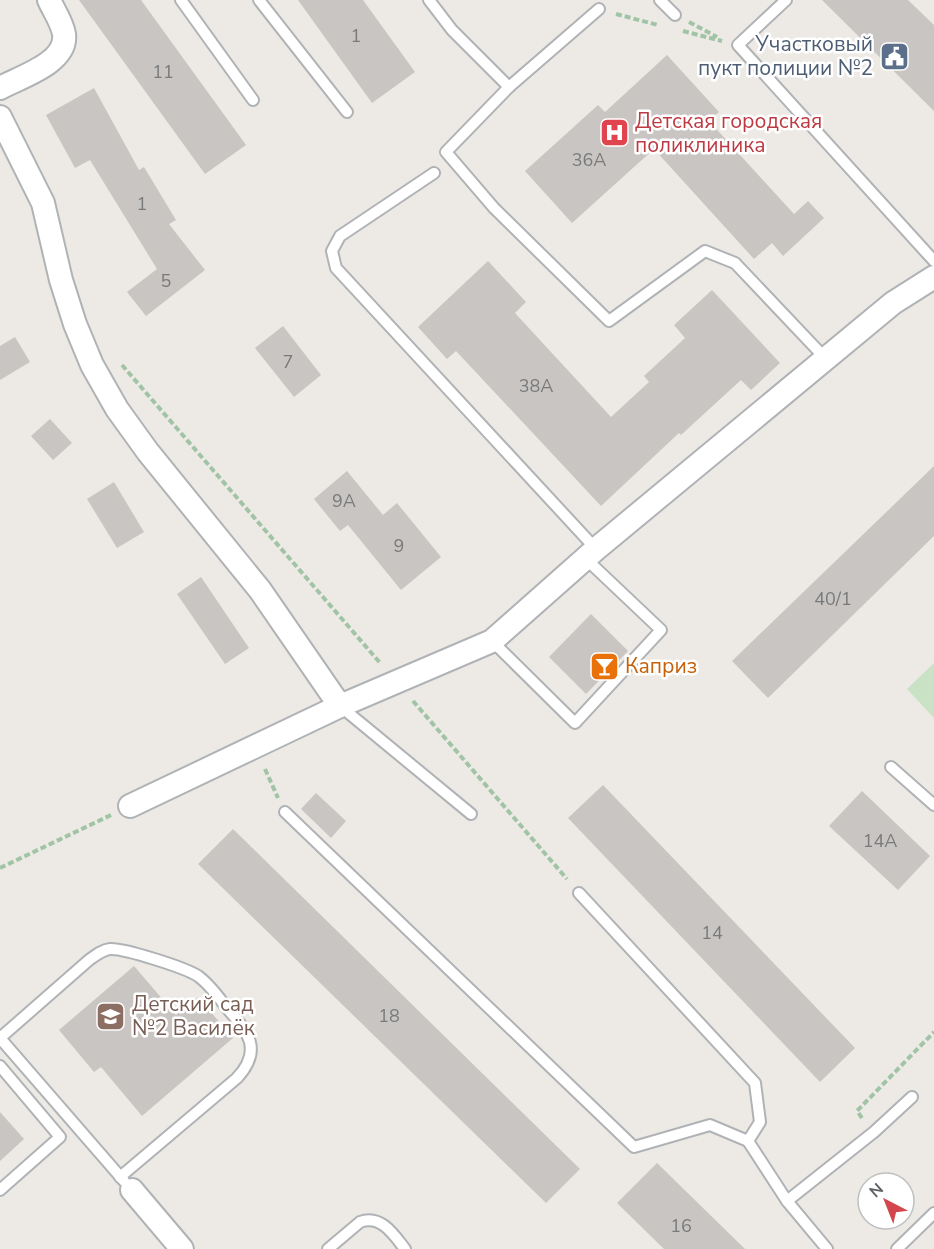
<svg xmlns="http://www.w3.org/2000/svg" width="934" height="1249" font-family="'Nunito Sans',sans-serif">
	<rect width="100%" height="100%" fill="#edeae5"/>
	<!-- green -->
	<path fill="#c9e2c5" d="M 934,663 L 934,718 L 907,689 Z"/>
	<!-- building -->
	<g fill="#c9c5c2">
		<path d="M 79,0 L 141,0 L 246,145 L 205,174 Z"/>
		<path d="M 298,0 L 363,0 L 415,72 L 372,103 Z"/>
		<path d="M 822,0 L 908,0 L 934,25 L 934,111 Z"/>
		<path d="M 667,55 L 719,112 L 709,121 L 794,214 L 808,201 L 824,218 L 783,256 L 772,243 L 754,259 L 654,149 L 572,223 L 525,171 L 598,105 L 605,112 Z"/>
		<path d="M 94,88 L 139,170 L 144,167 L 176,220 L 169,224 L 205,270 L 146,316 L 127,292 L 157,269 L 90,160 L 75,168 L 46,115 Z"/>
		<path d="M 488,261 L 526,302 L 515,313 L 611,417 L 649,382 L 644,376 L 685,338 L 674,325 L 712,290 L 780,363 L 751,390 L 741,380 L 681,435 L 679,433 L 601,506 L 456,351 L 447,359 L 418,327 Z"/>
		<path d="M 283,326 L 321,375 L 294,397 L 255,348 Z"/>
		<path d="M 15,337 L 30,362 L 0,380 L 0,346 Z"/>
		<path d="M 50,419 L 72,443 L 53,460 L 31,436 Z"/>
		<path d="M 934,466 L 934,536 L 768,698 L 732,661 Z"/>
		<path d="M 347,471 L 383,515 L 397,503 L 441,557 L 401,590 L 348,525 L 340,531 L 314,499 Z"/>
		<path d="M 114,482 L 144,532 L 117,548 L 87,499 Z"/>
		<path d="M 201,577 L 249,648 L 225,664 L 177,594 Z"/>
		<path d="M 591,614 L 628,651 L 586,694 L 549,657 Z"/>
		<path d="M 603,785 L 855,1048 L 820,1082 L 568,818 Z"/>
		<path d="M 862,791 L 930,856 L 898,890 L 829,826 Z"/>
		<path d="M 316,793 L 346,821 L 331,838 L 301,809 Z"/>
		<path d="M 233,829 L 580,1169 L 546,1203 L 198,864 Z"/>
		<path d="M 134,966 L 176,1015 L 198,997 L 233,1038 L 142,1116 L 101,1067 L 94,1072 L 59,1030 Z"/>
		<path d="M 0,1112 L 24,1139 L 0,1161 Z"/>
		<path d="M 657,1163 L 745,1249 L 664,1249 L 617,1203 Z"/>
	</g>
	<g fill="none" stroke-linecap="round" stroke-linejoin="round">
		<defs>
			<g id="lane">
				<path d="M 181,0 L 253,100"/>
				<path d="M 259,0 L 347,112"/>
				<path d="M 429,0 L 452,30 L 509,87 L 599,9"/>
				<path d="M 660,0 L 675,15"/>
				<path d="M 786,0 L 738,45 L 934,261"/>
				<path d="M 509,87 L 446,152 L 494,208 L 609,321 L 705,251 L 735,263 L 826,359"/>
				<path d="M 434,173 L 340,236 L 332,251 L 336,268 L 596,549"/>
				<path d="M 492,641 L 575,723 L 661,630 L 585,558"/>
				<path d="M 340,706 L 471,814"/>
				<path d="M 891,767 L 934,805"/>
				<path d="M 285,812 L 634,1147 L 710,1125 L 748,1141"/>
				<path d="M 579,893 L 755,1083 L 760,1122 L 748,1141 L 787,1201 L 827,1249"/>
				<path d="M 0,1038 L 89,960 C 96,955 102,950 110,949 C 124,948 186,968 198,976 C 209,984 218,996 226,1007 C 247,1031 264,1049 237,1078 L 120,1177"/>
				<path d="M 0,1038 L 124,1181"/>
				<path d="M 0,1066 L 60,1137 L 0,1190"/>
				<path d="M 787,1201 L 874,1132 L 912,1097"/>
				<path d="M 328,1249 L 360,1222 C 381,1214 394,1235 405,1249"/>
				<path d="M 897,1249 L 934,1213"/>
			</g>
			<g id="street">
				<path d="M 0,88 C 20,77 68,63 64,34 C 62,22 54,11 49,0"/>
				<path d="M 0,117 L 43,203 L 61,280 L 75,324 L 92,365 L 117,409 L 148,452 L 260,590 L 340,706"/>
				<path d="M 130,806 L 340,706 L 492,641 L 596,549 L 893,303 L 934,277"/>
				<path d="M 132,1190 L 182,1249"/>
			</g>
		</defs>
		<!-- lane casing -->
		<use href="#lane" stroke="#b0b3b6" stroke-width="14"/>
		<!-- street casing -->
		<use href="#street" stroke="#b0b3b6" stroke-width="26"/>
		<!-- path -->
		<g stroke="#a1c4a6" stroke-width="4" stroke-dasharray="6 3" stroke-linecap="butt">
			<path d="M 616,14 L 658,25"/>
			<path d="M 689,22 L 717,37"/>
			<path d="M 683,31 L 722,41"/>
			<path d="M 122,365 L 381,664"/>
			<path d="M 413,701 L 567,879"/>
			<path d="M 265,769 L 278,798"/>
			<path d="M 0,868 L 111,815"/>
			<path d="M 862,1118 L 857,1111 L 934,1032"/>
		</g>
		<!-- lane -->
		<use href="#lane" stroke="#fff" stroke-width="10"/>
		<!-- street -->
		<use href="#street" stroke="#fff" stroke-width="22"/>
	</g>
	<!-- icons -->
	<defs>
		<symbol id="civic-square" viewBox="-11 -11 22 22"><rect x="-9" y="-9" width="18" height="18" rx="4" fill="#5c6f8a" stroke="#fff"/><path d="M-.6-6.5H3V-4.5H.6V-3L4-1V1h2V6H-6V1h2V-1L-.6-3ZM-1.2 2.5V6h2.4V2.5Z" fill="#fff"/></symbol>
		<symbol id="hospital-square" viewBox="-11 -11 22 22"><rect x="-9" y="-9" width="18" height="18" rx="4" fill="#e0444e" stroke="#fff"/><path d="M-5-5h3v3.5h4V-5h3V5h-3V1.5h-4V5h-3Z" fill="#fff"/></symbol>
		<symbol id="bar-square" viewBox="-11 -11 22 22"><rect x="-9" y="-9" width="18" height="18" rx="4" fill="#e8710a" stroke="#fff"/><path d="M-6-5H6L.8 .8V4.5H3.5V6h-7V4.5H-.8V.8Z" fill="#fff"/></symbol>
		<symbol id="school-square" viewBox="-11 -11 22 22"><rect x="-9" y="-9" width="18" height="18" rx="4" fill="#8d6e63" stroke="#fff"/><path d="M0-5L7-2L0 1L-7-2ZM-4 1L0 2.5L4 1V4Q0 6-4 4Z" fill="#fff"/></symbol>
	</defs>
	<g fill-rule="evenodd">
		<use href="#civic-square" x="878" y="40" width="33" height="33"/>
		<use href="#hospital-square" x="598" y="116" width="33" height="33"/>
		<use href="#bar-square" x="588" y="650" width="33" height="33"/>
		<use href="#school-square" x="94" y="1000" width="33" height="33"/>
	</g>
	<g text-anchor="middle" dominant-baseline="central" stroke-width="5" stroke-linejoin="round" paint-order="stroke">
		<!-- number labels -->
		<g font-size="18" fill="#787a7c">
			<text x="356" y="36">1</text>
			<text x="163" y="72">11</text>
			<text x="589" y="160">36А</text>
			<text x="142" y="204">1</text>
			<text x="166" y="281">5</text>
			<text x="288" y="362">7</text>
			<text x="536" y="386">38А</text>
			<text x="344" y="501">9А</text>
			<text x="399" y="546">9</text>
			<text x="833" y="599">40/1</text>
			<text x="880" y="841">14А</text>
			<text x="712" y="933">14</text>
			<text x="389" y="1016">18</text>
			<text x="681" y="1226">16</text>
		</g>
		<!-- service labels -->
		<g font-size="21" fill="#4e5e75" stroke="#fff" text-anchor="end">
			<text x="873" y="44">Участковый<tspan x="873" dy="24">пукт полиции №2</tspan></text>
		</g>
		<!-- health labels -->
		<g font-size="21" fill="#be3a42" stroke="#fff" text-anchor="start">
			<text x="635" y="121">Детская городская<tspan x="635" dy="24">поликлиника</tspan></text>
		</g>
		<!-- food labels -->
		<g font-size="21" fill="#c56008" stroke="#fff" text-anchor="start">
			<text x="625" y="666">Каприз</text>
		</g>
		<!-- education labels -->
		<g font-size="21" fill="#785e54" stroke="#fff" text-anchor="start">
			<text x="132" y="1004">Детский сад<tspan x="132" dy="24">№2 Василёк</tspan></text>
		</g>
	</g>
	<!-- north arrow -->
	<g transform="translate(886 1201) rotate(318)"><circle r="28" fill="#ffffff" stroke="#bec0c1" stroke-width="1.5"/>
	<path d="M0-4.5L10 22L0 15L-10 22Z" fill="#d3464d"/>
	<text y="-9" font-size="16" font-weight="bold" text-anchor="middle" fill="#5d6164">N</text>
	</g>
</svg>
